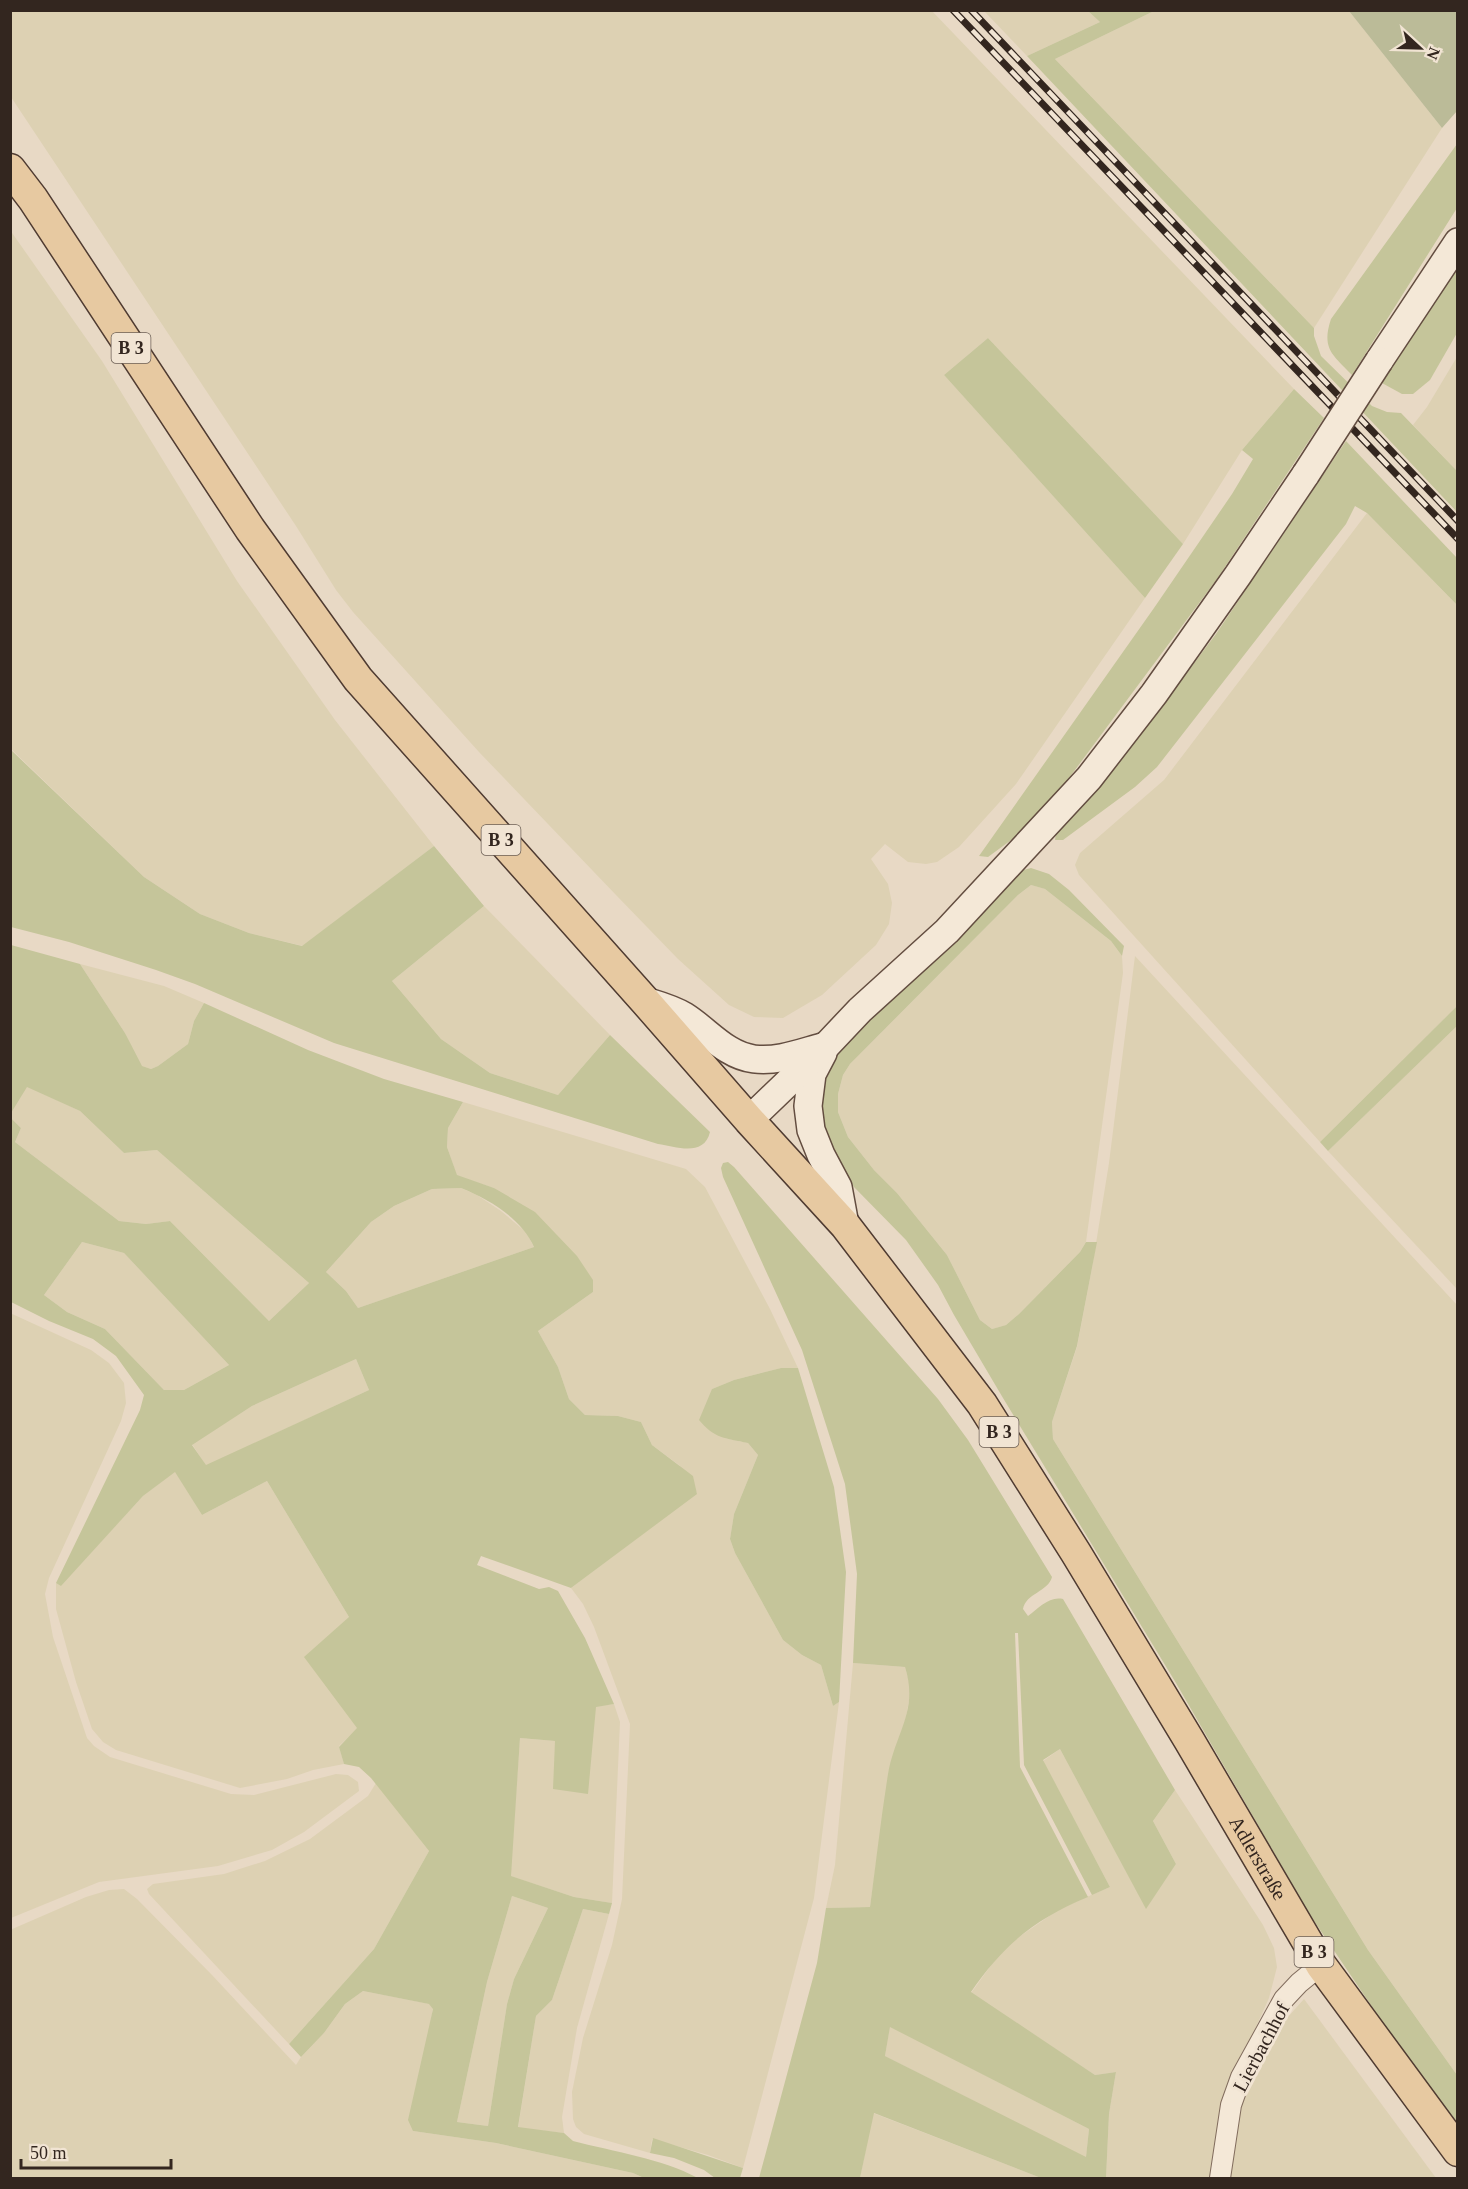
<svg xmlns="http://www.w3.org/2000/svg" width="1468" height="2189" font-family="Georgia,serif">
	<rect width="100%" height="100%" fill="#e8d9c5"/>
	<!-- farmland -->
	<g fill="#ddd1b3">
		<path d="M 10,11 L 932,11 L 1294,389 L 1242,450 L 1183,544 L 988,338 L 944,375 L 1145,598 L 1016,784 L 959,847 L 937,862 L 926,864 L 908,862 L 885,844 L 871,859 L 888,884 L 892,903 L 889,924 L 876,945 L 822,995 L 783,1018 L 754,1017 L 729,1005 L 678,959 L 616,895 L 479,752 L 353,612 L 336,590 L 296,526 L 11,97 Z"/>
		<path d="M 984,11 L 1088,11 L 1100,22 L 1027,56 Z"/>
		<path d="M 1154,11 L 1349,11 L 1442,128 L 1314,328 L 1055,59 Z"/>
		<path d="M 10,230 L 102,361 L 237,581 L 335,720 L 434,846 L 303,946 L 249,933 L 200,914 L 144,877 L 11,749 Z"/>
		<path d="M 1457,357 L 1457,471 L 1413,425 L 1427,407 Z"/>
		<path d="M 1367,513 L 1457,605 L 1457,1006 L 1320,1142 L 1079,875 L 1075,865 L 1080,853 L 1164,780 Z"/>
		<path d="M 1031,885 L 1045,889 L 1111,941 L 1122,956 L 1123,973 L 1086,1242 L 1080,1252 L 1019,1314 L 1006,1325 L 992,1329 L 980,1320 L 947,1255 L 897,1193 L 874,1170 L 848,1137 L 838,1112 L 838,1094 L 843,1075 L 850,1064 L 1018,895 Z"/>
		<path d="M 484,906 L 610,1035 L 558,1095 L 490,1073 L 441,1039 L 392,981 Z"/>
		<path d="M 1135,956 L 1457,1305 L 1457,2075 L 1368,1950 L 1053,1439 L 1052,1422 L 1077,1347 L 1092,1268 L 1109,1163 Z"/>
		<path d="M 80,964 L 164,986 L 204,1003 L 194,1021 L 188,1044 L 158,1066 L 151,1069 L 141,1066 L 125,1033 Z"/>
		<path d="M 1457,1026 L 1457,1289 L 1328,1151 Z"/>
		<path d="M 27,1086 L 80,1111 L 124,1153 L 157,1150 L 309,1283 L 269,1321 L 170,1221 L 146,1224 L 119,1221 L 15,1142 L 21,1128 L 11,1118 L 10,1113 Z"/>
		<path d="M 463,1102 L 686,1169 L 705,1187 L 770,1309 L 798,1368 L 781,1368 L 734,1380 L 712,1389 L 724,1438 L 748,1443 L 758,1455 L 734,1514 L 730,1539 L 735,1553 L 783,1640 L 802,1655 L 821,1665 L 833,1706 L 839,1702 L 814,1898 L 743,2168 L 708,2155 L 652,2139 L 650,2153 L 584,2134 L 576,2127 L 573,2119 L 572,2092 L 583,2038 L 612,1945 L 622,1899 L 630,1724 L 594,1627 L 583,1604 L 571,1588 L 697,1493 L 679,1465 L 652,1445 L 641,1422 L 618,1416 L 585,1415 L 569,1399 L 558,1367 L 538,1331 L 593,1292 L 494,1188 L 457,1176 L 447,1147 L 448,1128 Z"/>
		<path d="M 461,1188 L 477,1195 L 501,1211 L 526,1232 L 534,1247 L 358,1308 L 346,1291 L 326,1272 L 371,1222 L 394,1206 L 432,1189 Z"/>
		<path d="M 82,1242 L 124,1253 L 229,1365 L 184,1390 L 164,1390 L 105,1329 L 67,1312 L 44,1295 Z"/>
		<path d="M 10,1313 L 91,1350 L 109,1363 L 124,1383 L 126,1403 L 121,1421 L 49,1578 L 45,1594 L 53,1637 L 87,1738 L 94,1746 L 110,1757 L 231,1794 L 254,1795 L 336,1774 L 348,1775 L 358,1782 L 359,1791 L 304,1832 L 272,1850 L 218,1866 L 99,1882 L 11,1918 Z"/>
		<path d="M 356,1359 L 369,1390 L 206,1466 L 192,1444 L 252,1406 Z"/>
		<path d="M 175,1471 L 202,1515 L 267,1481 L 349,1617 L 357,1729 L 339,1746 L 344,1764 L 313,1770 L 287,1779 L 240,1788 L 116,1750 L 103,1742 L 92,1729 L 76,1682 L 56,1609 L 56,1583 L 61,1585 L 143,1496 Z"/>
		<path d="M 853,1663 L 905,1667 L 911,1688 L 906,1718 L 889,1771 L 870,1907 L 826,1908 L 835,1865 Z"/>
		<path d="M 614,1704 L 620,1722 L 612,1903 L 574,1897 L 510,1876 L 520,1738 L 555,1741 L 596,1706 Z"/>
		<path d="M 1060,1749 L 1146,1908 L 1176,1864 L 1153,1821 L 1175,1790 L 1263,1925 L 1274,1948 L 1277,1967 L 1269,1998 L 1243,2056 L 1214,2178 L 1106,2178 L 1109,2114 L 1116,2072 L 1095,2075 L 971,1993 L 997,1957 L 1013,1941 L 1061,1908 L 1110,1887 L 1043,1761 Z"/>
		<path d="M 376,1783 L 429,1851 L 374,1949 L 289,2044 L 149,1894 L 147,1889 L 153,1884 L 224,1874 L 265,1861 L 310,1839 L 368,1796 Z"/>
		<path d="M 124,1889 L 137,1899 L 212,1975 L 296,2065 L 301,2057 L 324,2033 L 345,2004 L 363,1991 L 430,2004 L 433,2008 L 413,2131 L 496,2143 L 633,2173 L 644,2178 L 11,2178 L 10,1930 L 86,1897 L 109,1890 Z"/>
		<path d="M 512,1896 L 548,1908 L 514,1979 L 507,2004 L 488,2126 L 457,2122 L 487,1982 Z"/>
		<path d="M 583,1909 L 609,1914 L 577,2028 L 562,2117 L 564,2133 L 518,2128 L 536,2016 L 552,2000 Z"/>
		<path d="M 1304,1999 L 1436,2178 L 1229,2178 L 1237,2111 L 1253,2068 L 1270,2037 Z"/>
		<path d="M 890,2026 L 1089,2129 L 1086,2158 L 885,2056 Z"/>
		<path d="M 873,2113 L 1041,2178 L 860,2178 Z"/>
	</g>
	<!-- green -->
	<g fill="#c5c59a" fill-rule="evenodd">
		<path d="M 1088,11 L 1154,11 L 1055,59 L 1314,328 L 1314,336 L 1321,356 L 1372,406 L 1387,412 L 1401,413 L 1457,471 L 1457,512 L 1027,56 L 1100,22 Z"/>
		<path d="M 1457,144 L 1457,208 L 1352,375 C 1333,355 1321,349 1331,319 Z"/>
		<path d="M 1457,265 L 1457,333 L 1430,380 L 1413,394 L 1402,394 L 1382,383 Z"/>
		<path d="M 988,338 L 1183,544 L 1145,598 L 944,375 Z"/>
		<path d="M 1294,389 L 1324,418 L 1217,579 L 1063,786 L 1022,832 L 988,857 L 979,856 L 1154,608 L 1232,494 L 1253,459 L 1242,450 Z"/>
		<path d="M 1346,441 L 1457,558 L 1457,605 L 1367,513 L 1355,506 L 1346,524 L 1157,767 L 1135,787 L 1063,840 L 1055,840 L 1056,833 L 1115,768 L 1216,634 Z"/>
		<path d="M 10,749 L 144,877 L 200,914 L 249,933 L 302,946 L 434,846 L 484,906 L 392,981 L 441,1039 L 490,1073 L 558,1095 L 610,1035 L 710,1132 C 704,1157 677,1147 658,1144 L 334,1043 L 195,984 L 156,970 L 69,942 L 11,927 Z"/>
		<path d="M 1031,868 L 1049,874 L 1069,890 L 1124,946 L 1122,956 L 1111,941 L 1045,889 L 1031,885 L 1018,895 L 850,1064 L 843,1075 L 838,1094 L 838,1112 L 848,1137 L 874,1170 L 897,1193 L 947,1255 L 980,1320 L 992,1329 L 1006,1325 L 1019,1314 L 1080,1252 L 1086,1242 L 1097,1242 L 1077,1346 L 1052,1422 L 1053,1439 L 1368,1950 L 1457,2075 L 1457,2127 L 1385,2026 L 1310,1915 L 1176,1683 L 1003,1398 L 954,1315 L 938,1285 L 906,1240 L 854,1187 L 830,1152 L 821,1110 L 825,1077 L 837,1052 L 912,973 L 1016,872 Z"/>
		<path d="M 11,945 L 80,964 L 125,1033 L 142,1066 L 151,1069 L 158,1066 L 188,1044 L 194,1021 L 204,1003 L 308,1050 L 384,1079 L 463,1102 L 448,1128 L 447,1147 L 457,1175 L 494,1188 L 535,1212 L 577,1256 L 593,1280 L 593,1292 L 538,1331 L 558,1367 L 569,1399 L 585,1415 L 618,1416 L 641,1422 L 652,1445 L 693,1476 L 697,1494 L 571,1588 L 481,1556 L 477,1565 L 539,1589 L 549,1587 L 558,1591 L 585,1638 L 614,1704 L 596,1707 L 588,1794 L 553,1789 L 555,1741 L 520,1738 L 511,1876 L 574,1897 L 612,1903 L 609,1914 L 583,1909 L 552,2000 L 536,2016 L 518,2127 L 564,2133 L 573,2141 C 615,2152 660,2158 698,2178 L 644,2178 L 633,2173 L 496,2143 L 413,2131 L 408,2120 L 433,2009 L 429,2004 L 363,1991 L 345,2004 L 324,2033 L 301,2057 L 289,2044 L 374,1949 L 429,1851 L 371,1778 L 359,1767 L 344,1764 L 339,1747 L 357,1728 L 304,1657 L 349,1617 L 267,1481 L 202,1515 L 175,1472 L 143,1496 L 61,1586 L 56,1583 L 140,1410 L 144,1395 L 116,1356 L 93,1339 L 49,1321 L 11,1302 L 11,1118 L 21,1128 L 15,1142 L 119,1221 L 146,1224 L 170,1221 L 269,1321 L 309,1283 L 157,1150 L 124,1153 L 80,1111 L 27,1087 L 11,1113 ZM 461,1188 C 489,1199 522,1219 534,1247 L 358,1308 L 346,1291 L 326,1272 L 371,1222 L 394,1206 L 432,1189 ZM 82,1242 L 124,1253 L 229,1365 L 184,1390 L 164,1390 L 105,1329 L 67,1312 L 44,1295 ZM 356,1359 L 369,1390 L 206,1465 L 192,1445 L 252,1406 ZM 512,1896 L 548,1908 L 514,1979 L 507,2004 L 488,2126 L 457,2122 L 487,1982 Z"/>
		<path d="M 1457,1006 L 1457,1026 L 1328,1151 L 1320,1142 Z"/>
		<path d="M 728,1162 L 734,1167 L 938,1399 L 968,1440 L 1052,1577 C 1048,1592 1026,1593 1023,1609 L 1028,1616 C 1039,1608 1049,1596 1063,1599 L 1175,1790 L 1153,1821 L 1176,1864 L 1146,1909 L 1060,1749 L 1043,1760 L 1110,1887 L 1092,1895 L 1024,1765 L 1018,1633 L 1015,1633 L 1020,1767 L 1088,1897 C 1035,1919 1003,1945 971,1992 L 1095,2075 L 1116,2072 L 1109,2114 L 1106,2178 L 1041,2178 L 874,2113 L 860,2178 L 759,2178 L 817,1963 L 826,1908 L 870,1907 C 876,1862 881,1818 888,1774 C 895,1733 919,1711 905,1667 L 853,1663 L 857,1574 L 845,1484 L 802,1350 L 723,1177 L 721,1168 L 723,1163 ZM 890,2027 L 1089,2129 L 1086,2157 L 885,2056 Z"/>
		<path d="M 781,1368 L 798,1368 L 834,1487 L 846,1572 L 839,1702 L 833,1706 L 821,1665 L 802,1655 L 783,1640 L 735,1553 L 730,1539 L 734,1514 L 758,1455 L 748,1443 C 725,1438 715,1439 699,1420 L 712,1389 L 734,1380 Z"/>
		<path d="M 653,2138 L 743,2168 L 740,2178 L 715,2178 L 704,2170 L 674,2158 L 650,2153 Z"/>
	</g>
	<!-- cemetery -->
	<path fill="#bbbb98" d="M 1349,11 L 1457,11 L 1457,111 L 1442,128 Z"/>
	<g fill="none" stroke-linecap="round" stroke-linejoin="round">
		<defs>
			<path id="street" d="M 1220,2178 L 1231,2105 L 1241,2077 L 1284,1999 L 1299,1983 L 1321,1965"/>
			<g id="secondary">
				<path d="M 1379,361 L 1458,242"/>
				<path d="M 645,1001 C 658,1005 673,1009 684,1016 C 708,1031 725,1055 754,1059 C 777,1062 800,1053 822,1047"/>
				<path d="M 823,1053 L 812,1074 L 808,1106 L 811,1130 L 821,1155 L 838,1187 L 845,1225"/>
				<path d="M 749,1120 L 826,1046 L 860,1010 L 947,931 L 1089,778 L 1154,694 L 1238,575 L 1306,474"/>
			</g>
			<g id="primary">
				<path id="s1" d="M 10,169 L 33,199 L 250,529 L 358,679 L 645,1001 L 749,1120 L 845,1225 L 982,1404 L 1076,1553 L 1189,1740 L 1321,1965 L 1458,2151"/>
			</g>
		</defs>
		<!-- street casing -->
		<use href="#street" stroke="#816c5d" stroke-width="22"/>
		<!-- secondary casing -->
		<use href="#secondary" stroke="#634d40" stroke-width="30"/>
		<!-- primary casing -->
		<use href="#primary" stroke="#4f3b31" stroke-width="33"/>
		<!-- street -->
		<use href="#street" stroke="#f4e8d7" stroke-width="20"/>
		<!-- secondary -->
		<use href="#secondary" stroke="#f4e8d7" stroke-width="27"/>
		<!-- primary -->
		<use href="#primary" stroke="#e7c9a1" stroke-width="30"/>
		<defs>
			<g id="rail">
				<path d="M 953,10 L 1458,539"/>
				<path d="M 971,10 L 1458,521"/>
			</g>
		</defs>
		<!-- rail casing -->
		<use href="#rail" stroke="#33261f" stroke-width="7"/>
		<!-- rail -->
		<use href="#rail" stroke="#f1e4d3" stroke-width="4.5" stroke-dasharray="14" stroke-linecap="butt"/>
		<defs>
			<path id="secondary-bridge" d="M 1306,474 L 1379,361"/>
		</defs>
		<!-- secondary-bridge casing -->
		<use href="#secondary-bridge" stroke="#634d40" stroke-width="30" stroke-linecap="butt"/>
		<!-- secondary-bridge -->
		<use href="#secondary-bridge" stroke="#f4e8d7" stroke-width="27"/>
	</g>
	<g text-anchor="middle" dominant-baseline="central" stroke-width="6" stroke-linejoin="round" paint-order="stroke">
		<!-- shield labels -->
		<g fill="#f1e4d3" stroke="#6c5f55" stroke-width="1.5">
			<rect x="111.5" y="333" width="39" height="30" rx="4.5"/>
			<rect x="481.5" y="825" width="39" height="30" rx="4.5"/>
			<rect x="979.5" y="1417" width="39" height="30" rx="4.5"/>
			<rect x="1294.5" y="1937" width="39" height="30" rx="4.5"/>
		</g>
		<g font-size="18" font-weight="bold" fill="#33261f">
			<text x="131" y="348">B 3</text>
			<text x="501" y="840">B 3</text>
			<text x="999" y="1432">B 3</text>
			<text x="1314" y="1952">B 3</text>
		</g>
		<!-- street labels -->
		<g font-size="20" fill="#33261f" stroke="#f1e4d3">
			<text stroke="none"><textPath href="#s1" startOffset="2106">Adlerstraße</textPath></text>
			<text transform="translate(1261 2047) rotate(-62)">Lierbachhof</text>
		</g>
	</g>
	<!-- border -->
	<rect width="1468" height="2189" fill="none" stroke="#33261f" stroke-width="24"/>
	<!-- north arrow -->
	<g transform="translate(1420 48) rotate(112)" stroke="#f1e4d3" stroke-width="4.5" paint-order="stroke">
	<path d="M0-4.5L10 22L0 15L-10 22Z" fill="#33261f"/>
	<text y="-9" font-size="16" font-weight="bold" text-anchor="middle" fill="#33261f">N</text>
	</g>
	<!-- scale -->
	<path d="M21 2159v9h150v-9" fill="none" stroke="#33261f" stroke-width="3"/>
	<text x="30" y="2159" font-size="18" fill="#33261f" stroke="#f1e4d3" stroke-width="4.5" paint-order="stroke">50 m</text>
</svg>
